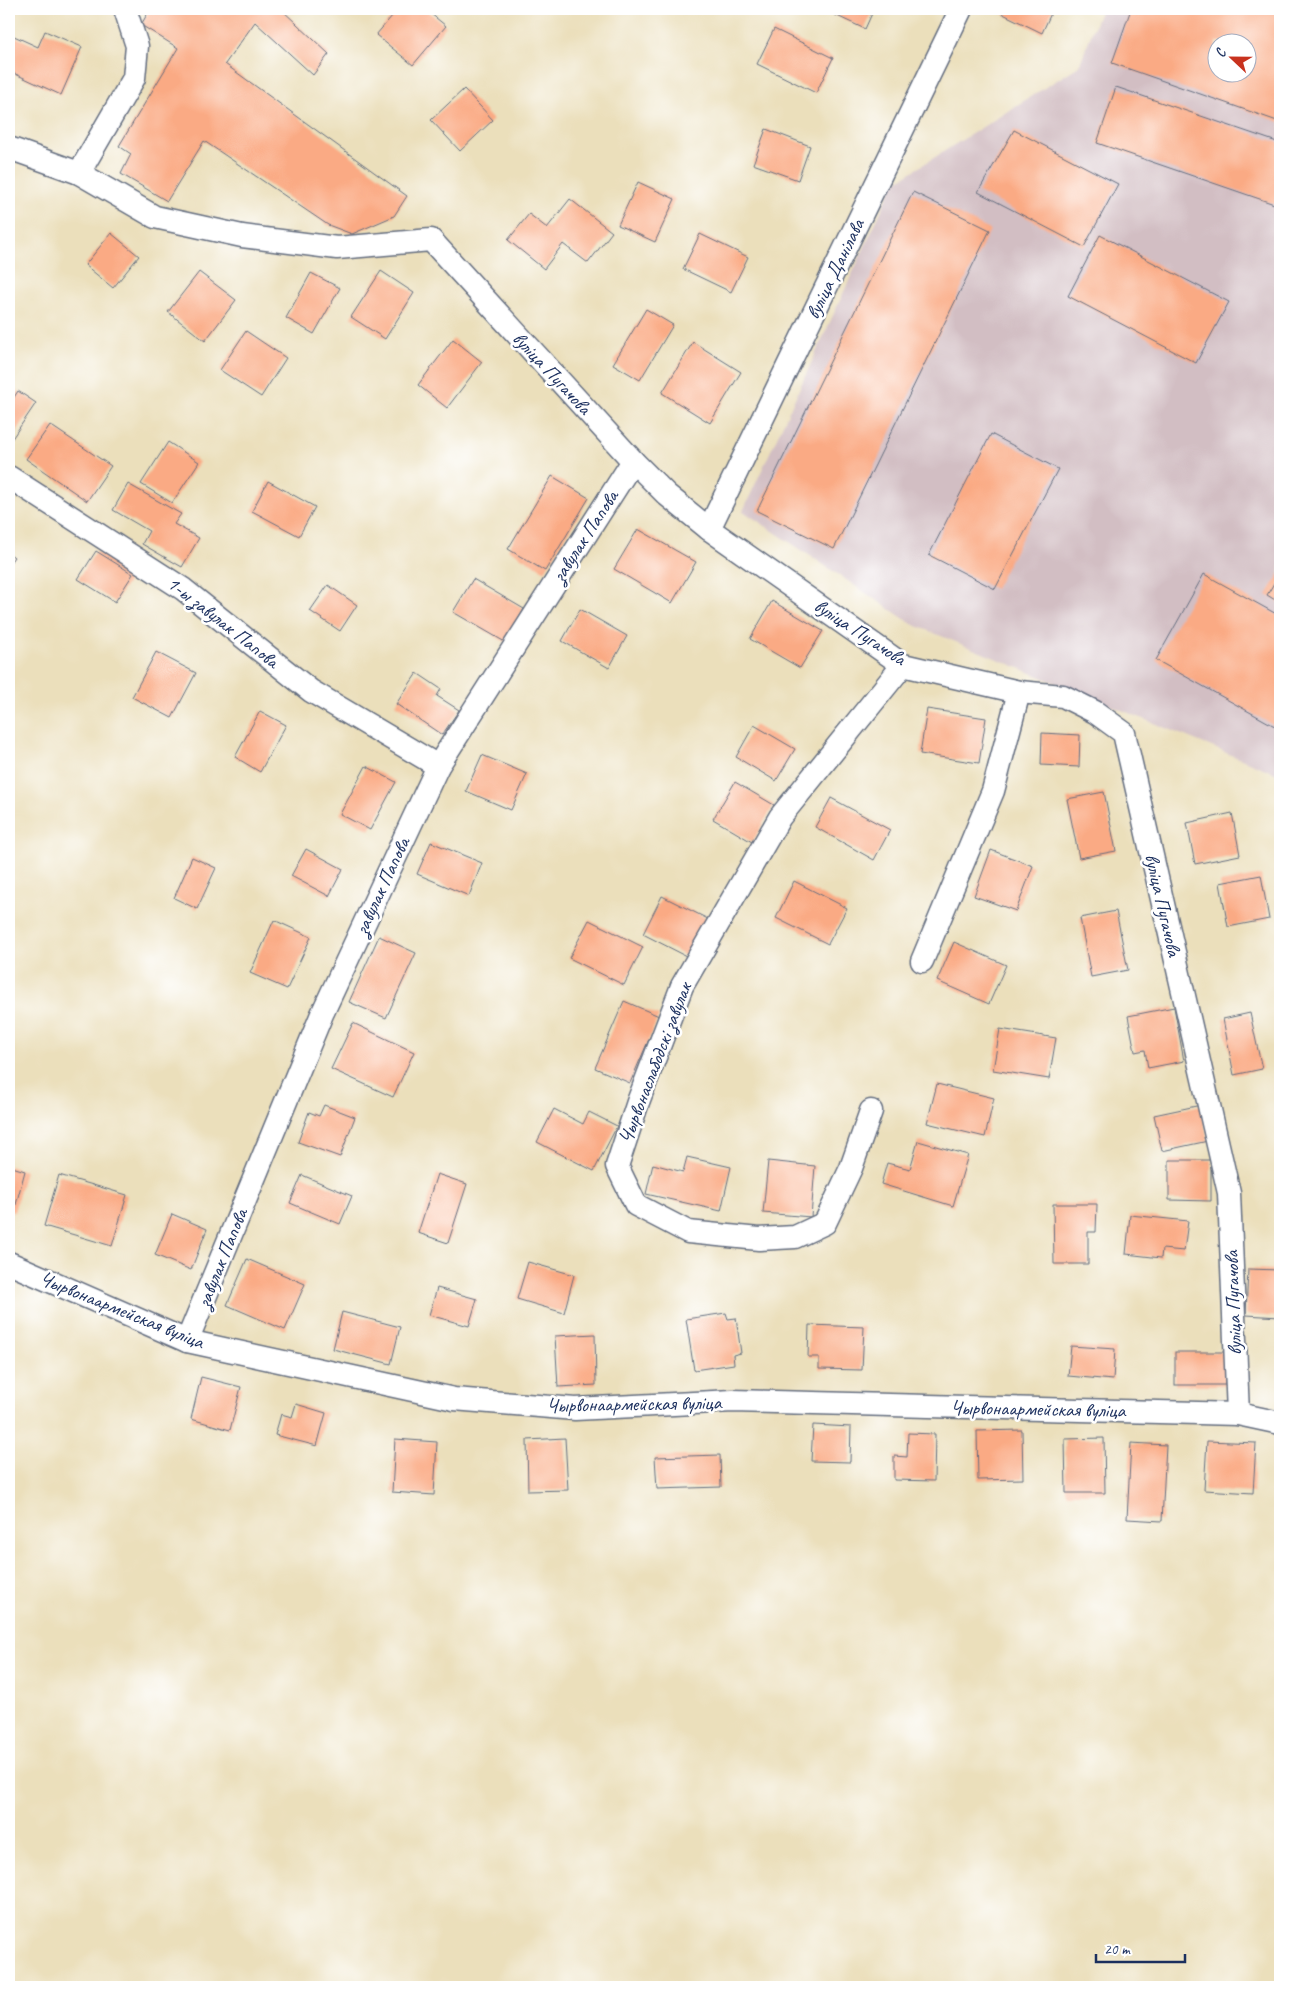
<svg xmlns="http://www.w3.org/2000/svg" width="1289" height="1996" font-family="Caveat,sans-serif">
	<rect width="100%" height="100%" fill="#fff"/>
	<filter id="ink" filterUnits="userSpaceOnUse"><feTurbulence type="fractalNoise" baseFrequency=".02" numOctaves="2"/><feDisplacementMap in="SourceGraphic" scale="10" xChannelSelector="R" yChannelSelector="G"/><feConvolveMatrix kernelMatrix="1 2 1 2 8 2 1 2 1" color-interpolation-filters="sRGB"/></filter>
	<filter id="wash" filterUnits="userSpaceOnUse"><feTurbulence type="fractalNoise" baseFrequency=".0096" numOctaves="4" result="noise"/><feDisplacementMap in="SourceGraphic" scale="20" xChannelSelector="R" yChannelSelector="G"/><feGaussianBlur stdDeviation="1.12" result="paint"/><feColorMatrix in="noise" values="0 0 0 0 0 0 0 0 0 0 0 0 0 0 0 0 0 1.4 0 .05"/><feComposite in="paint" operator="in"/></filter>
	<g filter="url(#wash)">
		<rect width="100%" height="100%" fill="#ebdfbb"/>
		<!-- industrial -->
		<path fill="#d2bec3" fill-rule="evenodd" d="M 1101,9 L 1280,9 L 1280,775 L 912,624 L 743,511 L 894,183 L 1079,66 ZM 1216,42 L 1246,42 L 1246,72 L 1216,72 Z"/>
		<g id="blocks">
			<!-- building -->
			<g fill="#faaa84" fill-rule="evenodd">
				<path d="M 150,9 L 281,9 L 329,54 L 313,75 L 255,22 L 225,64 L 407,196 L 394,216 L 352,234 L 328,225 L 204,141 L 167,201 L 121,174 L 131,154 L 119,146 L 178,48 L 141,25 Z"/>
				<path d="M 398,9 L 425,9 L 446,26 L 413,65 L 376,35 Z"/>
				<path d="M 822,9 L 874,9 L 865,29 Z"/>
				<path d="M 1003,9 L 1053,9 L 1042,33 L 1001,13 Z"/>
				<path d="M 1131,9 L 1280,9 L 1280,122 L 1112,63 ZM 1216,42 L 1246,42 L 1246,72 L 1216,72 Z"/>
				<path d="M 774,29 L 833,58 L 816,93 L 757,64 Z"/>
				<path d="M 45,31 L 82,47 L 61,95 L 9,71 L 9,48 L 14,36 L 38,47 Z"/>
				<path d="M 1116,87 L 1280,143 L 1280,206 L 1097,143 Z"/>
				<path d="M 464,89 L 493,120 L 460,151 L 431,120 Z"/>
				<path d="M 766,129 L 810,146 L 798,180 L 753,164 Z"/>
				<path d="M 1014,130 L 1118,184 L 1084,247 L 978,192 Z"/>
				<path d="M 638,182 L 675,199 L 655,242 L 618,225 Z"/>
				<path d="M 913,192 L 990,230 L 834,549 L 757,511 Z"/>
				<path d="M 570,199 L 612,232 L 588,263 L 563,244 L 544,269 L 508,240 L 529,214 L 547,228 Z"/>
				<path d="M 111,233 L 139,256 L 113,288 L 85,265 Z"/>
				<path d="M 700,234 L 748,257 L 731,292 L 683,269 Z"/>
				<path d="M 1100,235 L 1229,302 L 1196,363 L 1068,296 Z"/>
				<path d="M 381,271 L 414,293 L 385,339 L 351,317 Z"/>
				<path d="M 199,272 L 236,300 L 205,341 L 168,312 Z"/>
				<path d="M 311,273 L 340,288 L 314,334 L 286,318 Z"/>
				<path d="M 646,309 L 673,325 L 640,380 L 613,364 Z"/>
				<path d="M 246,331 L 286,358 L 261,397 L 220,370 Z"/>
				<path d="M 453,339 L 482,362 L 447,408 L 418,385 Z"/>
				<path d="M 693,342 L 741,372 L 710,423 L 662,393 Z"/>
				<path d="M 18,391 L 36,403 L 9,443 L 9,405 Z"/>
				<path d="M 50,425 L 111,466 L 87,501 L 26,459 Z"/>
				<path d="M 991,434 L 1058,469 L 995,589 L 929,555 Z"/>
				<path d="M 168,442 L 199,462 L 172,503 L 141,484 Z"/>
				<path d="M 552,476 L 589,498 L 545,571 L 508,549 Z"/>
				<path d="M 268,481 L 315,507 L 299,536 L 252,511 Z"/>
				<path d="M 128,484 L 181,514 L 174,524 L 199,538 L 182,567 L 142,544 L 149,531 L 113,510 Z"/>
				<path d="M 638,529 L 696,562 L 672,603 L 614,569 Z"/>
				<path d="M 96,551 L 133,574 L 115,602 L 78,579 Z"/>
				<path d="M 9,553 L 14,557 L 9,564 Z"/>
				<path d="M 1280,573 L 1280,603 L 1267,595 Z"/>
				<path d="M 1204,574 L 1280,616 L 1280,729 L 1156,660 Z"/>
				<path d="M 473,579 L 524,609 L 505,642 L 453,612 Z"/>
				<path d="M 328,585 L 357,605 L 340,631 L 310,611 Z"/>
				<path d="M 772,601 L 823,631 L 800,668 L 750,639 Z"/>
				<path d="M 580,609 L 627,636 L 609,668 L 562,641 Z"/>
				<path d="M 156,652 L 196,673 L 172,718 L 132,697 Z"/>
				<path d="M 417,673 L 441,689 L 437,696 L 459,710 L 442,735 L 396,704 Z"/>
				<path d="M 927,709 L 986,718 L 979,763 L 920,754 Z"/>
				<path d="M 260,711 L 286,725 L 260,772 L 235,757 Z"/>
				<path d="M 754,725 L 795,749 L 776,781 L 736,757 Z"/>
				<path d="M 1042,733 L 1080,735 L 1079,767 L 1041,765 Z"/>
				<path d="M 482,755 L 527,774 L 511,810 L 466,791 Z"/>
				<path d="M 366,766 L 396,782 L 370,830 L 340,814 Z"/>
				<path d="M 735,782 L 774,805 L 752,842 L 713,819 Z"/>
				<path d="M 1104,792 L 1116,851 L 1079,858 L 1067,799 Z"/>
				<path d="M 831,798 L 890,830 L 874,860 L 815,827 Z"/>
				<path d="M 1232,813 L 1240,855 L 1195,864 L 1187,823 Z"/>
				<path d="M 431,842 L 482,863 L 469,896 L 417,874 Z"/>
				<path d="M 306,849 L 343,869 L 329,896 L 291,876 Z"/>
				<path d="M 991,850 L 1033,866 L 1016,911 L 974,896 Z"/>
				<path d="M 192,857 L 216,868 L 197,909 L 174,898 Z"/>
				<path d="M 1261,875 L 1269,919 L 1228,927 L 1220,883 Z"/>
				<path d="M 794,881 L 847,908 L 828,944 L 776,918 Z"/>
				<path d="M 662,896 L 710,920 L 690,958 L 643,934 Z"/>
				<path d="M 1116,911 L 1128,970 L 1091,977 L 1080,918 Z"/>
				<path d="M 274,920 L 311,937 L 287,989 L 250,973 Z"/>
				<path d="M 589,920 L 643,947 L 624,985 L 569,958 Z"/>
				<path d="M 379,936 L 416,953 L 386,1018 L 349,1002 Z"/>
				<path d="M 954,942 L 1006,965 L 989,1004 L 937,981 Z"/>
				<path d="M 624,1001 L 659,1016 L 630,1083 L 595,1068 Z"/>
				<path d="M 1174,1007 L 1184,1061 L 1148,1068 L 1145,1050 L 1135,1052 L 1128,1016 Z"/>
				<path d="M 1250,1013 L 1262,1069 L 1234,1075 L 1223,1019 Z"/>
				<path d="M 353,1023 L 414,1052 L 393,1097 L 331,1069 Z"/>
				<path d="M 1000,1029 L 1056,1038 L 1049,1079 L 993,1070 Z"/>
				<path d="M 937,1084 L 994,1098 L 985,1137 L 927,1123 Z"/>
				<path d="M 324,1105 L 355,1117 L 340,1157 L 298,1142 L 309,1112 L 319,1116 Z"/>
				<path d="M 1201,1105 L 1208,1141 L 1162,1151 L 1154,1115 Z"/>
				<path d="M 554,1109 L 583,1124 L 589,1112 L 617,1126 L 594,1171 L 537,1142 Z"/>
				<path d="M 918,1141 L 968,1155 L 953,1206 L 881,1184 L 887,1163 L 910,1169 Z"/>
				<path d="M 687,1157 L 731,1167 L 721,1211 L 646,1194 L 653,1164 L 683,1172 Z"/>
				<path d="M 1169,1160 L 1211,1160 L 1211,1201 L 1169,1200 Z"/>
				<path d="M 768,1161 L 815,1166 L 811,1217 L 763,1213 Z"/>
				<path d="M 9,1166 L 25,1171 L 14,1212 L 9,1211 Z"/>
				<path d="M 437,1174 L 467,1184 L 448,1243 L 418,1233 Z"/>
				<path d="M 59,1175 L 127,1195 L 112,1246 L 44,1226 Z"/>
				<path d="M 302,1175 L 352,1196 L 340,1224 L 290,1203 Z"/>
				<path d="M 1053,1204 L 1097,1204 L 1096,1232 L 1088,1232 L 1088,1264 L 1054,1264 Z"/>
				<path d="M 172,1214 L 207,1229 L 191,1270 L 155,1255 Z"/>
				<path d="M 1130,1215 L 1188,1221 L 1184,1251 L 1162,1249 L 1161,1258 L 1126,1254 Z"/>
				<path d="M 247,1259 L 305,1284 L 285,1330 L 227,1305 Z"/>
				<path d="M 528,1262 L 574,1275 L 564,1313 L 517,1299 Z"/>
				<path d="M 1248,1269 L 1280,1270 L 1280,1317 L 1246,1315 Z"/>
				<path d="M 437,1288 L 477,1299 L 469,1326 L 429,1315 Z"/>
				<path d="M 342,1312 L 400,1327 L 391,1364 L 333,1349 Z"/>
				<path d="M 726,1313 L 728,1319 L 736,1318 L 741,1353 L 733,1355 L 734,1364 L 694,1370 L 686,1319 Z"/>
				<path d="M 809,1325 L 864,1327 L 862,1370 L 819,1369 L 819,1357 L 808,1357 Z"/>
				<path d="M 595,1334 L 596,1385 L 558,1387 L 555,1336 Z"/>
				<path d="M 1071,1346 L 1115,1349 L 1113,1380 L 1068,1376 Z"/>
				<rect x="1175" y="1352" width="50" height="33"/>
				<path d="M 201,1377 L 241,1387 L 230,1430 L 191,1419 Z"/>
				<path d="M 296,1404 L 326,1413 L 317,1446 L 275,1435 L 281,1414 L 292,1417 Z"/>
				<path d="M 813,1425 L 851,1427 L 850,1462 L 811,1461 Z"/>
				<path d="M 1022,1430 L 1023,1479 L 978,1480 L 977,1431 Z"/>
				<path d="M 908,1433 L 935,1434 L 934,1481 L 894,1480 L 894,1456 L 907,1457 Z"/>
				<path d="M 565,1438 L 568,1490 L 528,1491 L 527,1440 Z"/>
				<path d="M 1104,1438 L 1105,1493 L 1066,1493 L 1065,1439 Z"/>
				<path d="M 395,1439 L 437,1442 L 434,1495 L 392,1492 Z"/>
				<path d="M 1207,1441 L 1256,1443 L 1253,1493 L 1204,1490 Z"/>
				<path d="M 1131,1443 L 1166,1445 L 1162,1521 L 1127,1519 Z"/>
				<path d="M 720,1455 L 721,1487 L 657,1489 L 655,1457 Z"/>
			</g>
		</g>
	</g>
	<g filter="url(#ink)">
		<use href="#blocks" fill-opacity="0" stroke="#646d7f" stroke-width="1"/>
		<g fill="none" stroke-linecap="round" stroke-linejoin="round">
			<defs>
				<g id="street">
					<path d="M 9,148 L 79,173 L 155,217 L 242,236 L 337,248 L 431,240 L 633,461 L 667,495 L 709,529 L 903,665 L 1019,692 L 1063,696 L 1095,712 L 1124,733 L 1229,1193 L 1238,1414"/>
					<path d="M 79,173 L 134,78 L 137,46 L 125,9"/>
					<path d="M 9,477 L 183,589 L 311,691 L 438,766"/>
					<path d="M 709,529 L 961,9"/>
					<path d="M 922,961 L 993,791 L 1019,692"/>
					<path d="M 871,1111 L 851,1168 L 825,1223 L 795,1237 L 759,1239 L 688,1232 L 636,1205 L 617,1166 L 638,1102 L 682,986 L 780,817 L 903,665"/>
					<path d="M 9,1263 L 187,1341 L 454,1399 L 575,1409 L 733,1401 L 1238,1414 L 1280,1423"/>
					<path d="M 187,1341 L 322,1014 L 438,766 L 633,461"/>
				</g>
			</defs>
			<!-- street casing -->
			<use href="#street" stroke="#646d7f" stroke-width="25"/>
			<!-- street -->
			<use href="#street" stroke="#fff" stroke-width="22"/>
		</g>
	</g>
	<g text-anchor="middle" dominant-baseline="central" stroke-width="5" stroke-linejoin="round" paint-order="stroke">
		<!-- street labels -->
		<g font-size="20" fill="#1b2f5e" stroke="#fff">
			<text transform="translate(835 269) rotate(-64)">вуліца Данілава</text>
			<text transform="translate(552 373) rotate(47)">вуліца Пугачова</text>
			<text transform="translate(585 536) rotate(-57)">завулак Папова</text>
			<text transform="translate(223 622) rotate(38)">1-ы завулак Папова</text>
			<text transform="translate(860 632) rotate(33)">вуліца Пугачова</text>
			<text transform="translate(382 886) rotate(-65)">завулак Папова</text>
			<text transform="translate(1163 905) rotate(77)">вуліца Пугачова</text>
			<text transform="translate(655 1063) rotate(-69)">Чырвонаслабодскі завулак</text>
			<text transform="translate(222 1258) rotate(-68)">завулак Папова</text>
			<text transform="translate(1233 1303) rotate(-92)">вуліца Пугачова</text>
			<text transform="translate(122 1310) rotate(22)">Чырвонаармейская вуліца</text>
			<text transform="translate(634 1404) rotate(-1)">Чырвонаармейская вуліца</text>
			<text transform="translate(1038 1409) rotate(1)">Чырвонаармейская вуліца</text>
		</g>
	</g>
	<!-- margin -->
	<rect width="1289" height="1996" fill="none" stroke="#fff" stroke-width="30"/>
	<!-- north arrow -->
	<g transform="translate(1232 58) rotate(292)"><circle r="24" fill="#ffffff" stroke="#a4acbf"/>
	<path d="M0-4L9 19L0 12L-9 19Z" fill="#c8321e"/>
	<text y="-8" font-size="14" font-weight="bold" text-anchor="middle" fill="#1b2f5e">С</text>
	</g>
	<!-- scale -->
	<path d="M1096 1954v8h89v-8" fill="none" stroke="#1b2f5e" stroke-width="2.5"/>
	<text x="1104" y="1954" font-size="15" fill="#1b2f5e" stroke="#ffffff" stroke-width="4" paint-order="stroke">20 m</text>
</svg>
